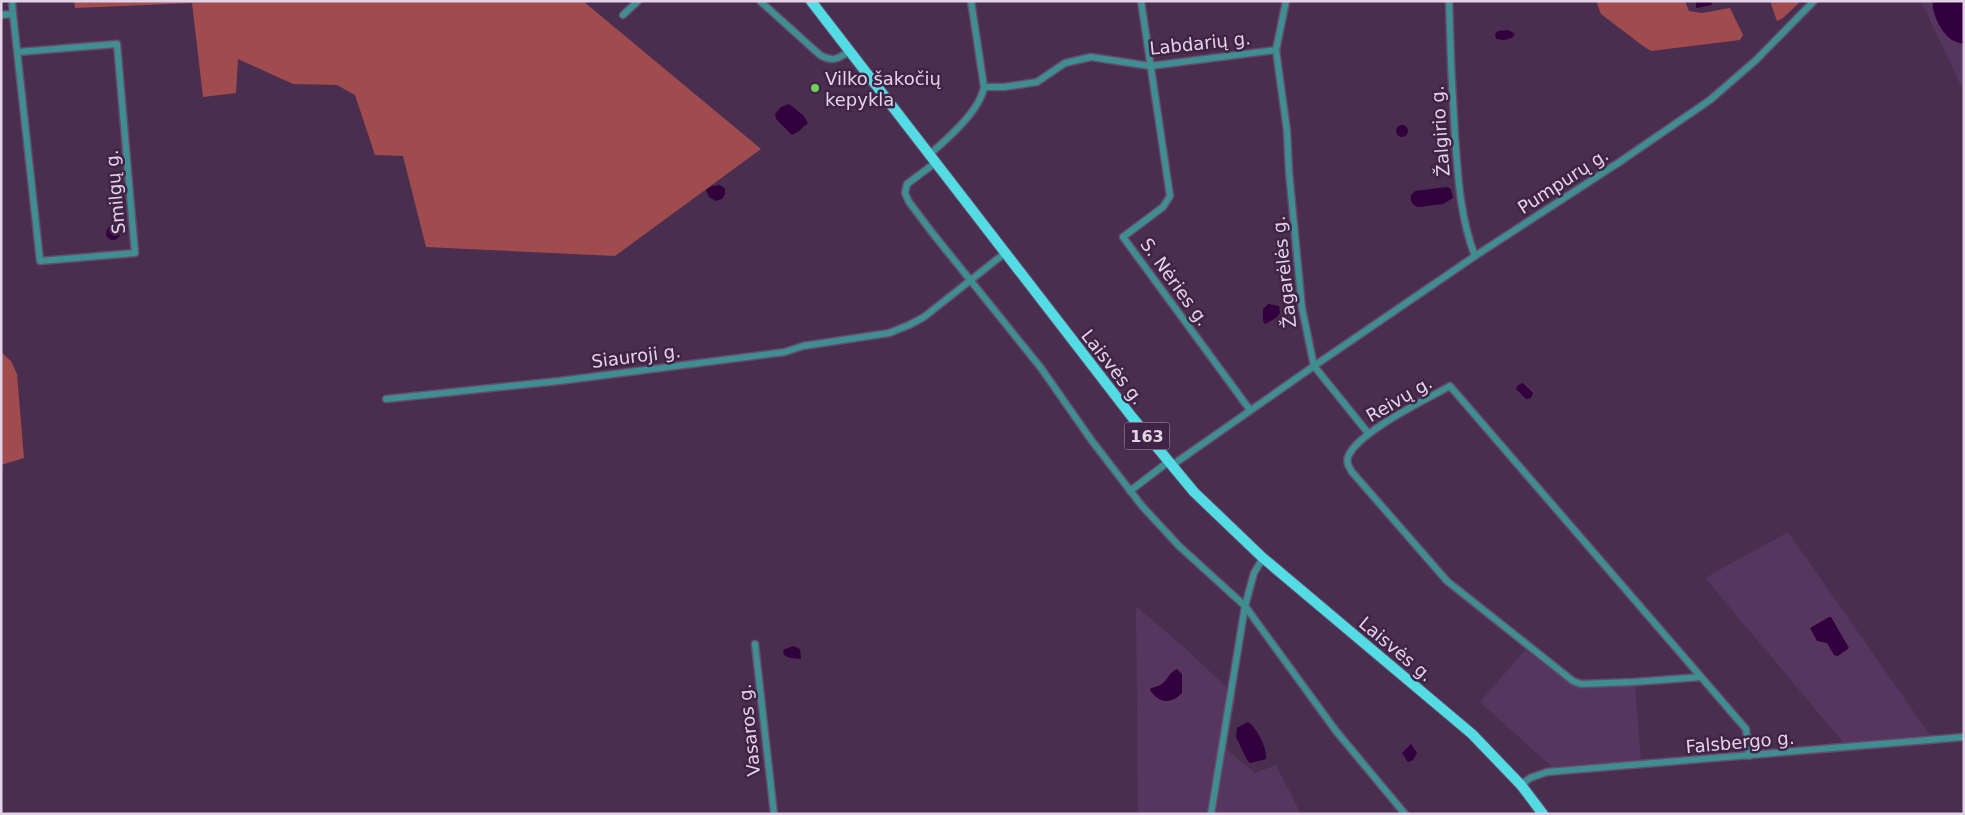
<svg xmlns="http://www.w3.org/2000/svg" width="1965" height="815" font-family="'DejaVu Sans',sans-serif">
	<rect width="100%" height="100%" fill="#492e50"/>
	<!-- built -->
	<g fill="#56365e">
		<path d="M 1921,1 L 1964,1 L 1964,92 Z"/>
		<path d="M 1788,532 L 1930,735 L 1844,743 L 1705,578 Z"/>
		<path d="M 1136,606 L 1185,648 L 1236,696 L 1226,749 L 1255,773 L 1276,765 L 1301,814 L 1138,814 Z"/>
		<path d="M 1526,649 L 1579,687 L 1635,685 L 1641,760 L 1552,767 L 1480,702 Z"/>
	</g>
	<!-- forest -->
	<g fill="#a04c4e">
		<path d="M 74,1 L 583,1 L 761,149 L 615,256 L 426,247 L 403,156 L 375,155 L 355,95 L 337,85 L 293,84 L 238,59 L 236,93 L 203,97 L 192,3 L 75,8 Z"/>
		<path d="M 1596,1 L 1685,1 L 1689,11 L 1702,13 L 1730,8 L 1743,35 L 1740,40 L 1651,51 L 1643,46 L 1601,14 Z"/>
		<path d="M 1770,1 L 1801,1 L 1783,18 L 1777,21 Z"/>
		<path d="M 1,352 L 11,361 L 17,374 L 24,458 L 1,465 Z"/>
	</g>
	<!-- water -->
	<g fill="#32003d">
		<path d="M 1696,1 L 1711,1 L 1712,5 L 1696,8 Z"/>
		<path d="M 1933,1 L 1964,1 L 1964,44 C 1960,43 1956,42 1952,40 C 1942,34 1931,13 1933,1 Z"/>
		<path d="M 1508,30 L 1515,34 L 1512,38 L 1504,40 L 1496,39 L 1495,34 L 1498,31 Z"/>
		<path d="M 789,104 L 803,115 L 808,123 L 799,131 L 792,135 L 776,119 L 775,114 L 781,107 Z"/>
		<circle cx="1402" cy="131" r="6"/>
		<path d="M 720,185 L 725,189 L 725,194 L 722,199 L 716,201 L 709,197 L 706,190 L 712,186 Z"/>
		<path d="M 1447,187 L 1451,189 L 1453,198 L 1443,204 L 1418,207 C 1412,205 1410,201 1411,195 L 1415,191 Z"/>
		<circle cx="113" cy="233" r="7"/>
		<path d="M 1268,304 L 1279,306 L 1280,313 L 1276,318 L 1265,324 L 1263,321 L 1263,309 Z"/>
		<path d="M 1523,383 L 1533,393 L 1531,398 L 1526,399 L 1516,389 L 1518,385 Z"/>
		<path d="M 1829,617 L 1831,617 L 1849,648 L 1838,656 L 1834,655 L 1827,643 L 1817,641 L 1810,628 Z"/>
		<path d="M 793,646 L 800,649 L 801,659 L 790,658 L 784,655 L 783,650 Z"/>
		<path d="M 1177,669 L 1182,674 L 1182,693 C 1172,704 1159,704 1150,690 L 1151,688 C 1169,685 1165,675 1177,669 Z"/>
		<path d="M 1248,722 C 1257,728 1267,748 1266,759 L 1250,763 L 1247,760 L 1236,737 L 1237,728 Z"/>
		<path d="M 1411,744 L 1417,753 L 1413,760 L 1408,762 L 1402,753 Z"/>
	</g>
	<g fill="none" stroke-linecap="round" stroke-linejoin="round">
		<defs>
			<g id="minor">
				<path d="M 12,1 L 13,14"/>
				<path d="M 760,1 L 820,55 C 832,62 839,59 849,51"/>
				<path d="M 1141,1 L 1170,196 L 1163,207 L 1123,237 L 1250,410"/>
				<path d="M 1449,1 C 1450,46 1452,91 1455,136 C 1458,177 1460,217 1475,256"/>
				<path d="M 1,15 L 13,14 L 40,261 L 135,253 L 117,44 L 18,52"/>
				<path d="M 623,15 L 638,1"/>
				<path d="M 984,87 L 1004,87 L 1037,82 L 1065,63 L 1091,57 L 1150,66 L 1276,50"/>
				<path d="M 929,155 C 947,139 980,111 984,87 L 971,1"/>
				<path d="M 935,163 L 907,184 L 905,193 L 909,202 L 934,235 L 1041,368 L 1092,441 L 1142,506 L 1179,546 L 1245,606 L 1336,731 L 1405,814"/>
				<path d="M 386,399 L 559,381 L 785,352 L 803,346 L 889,333 L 909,325 L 924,317 L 1005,253"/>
				<path d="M 1368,433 L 1314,366 L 1475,256 L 1618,163 L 1710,100 L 1756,60 L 1814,1"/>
				<path d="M 1171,466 L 1314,366 L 1302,308 L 1289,172 L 1287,131 L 1276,50 L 1286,1"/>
				<path d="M 1130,491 L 1168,462"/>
				<path d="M 755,644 L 774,814"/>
				<path d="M 1701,677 L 1634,682 L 1581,684 L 1573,681 L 1447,581 L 1352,472 C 1349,467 1346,463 1348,457 C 1356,433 1427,399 1450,386 L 1746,729 L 1749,756"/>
				<path d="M 1521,785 L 1530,778 L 1547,772 L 1964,737"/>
				<path d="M 1211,814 L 1245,606 L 1254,573 L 1263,558"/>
			</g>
			<path id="primary" d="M 811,1 L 1132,417 L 1194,492 L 1263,558 L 1472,734 L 1521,785 L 1543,814"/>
		</defs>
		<!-- minor casing -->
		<use href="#minor" stroke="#654c6b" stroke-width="9"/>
		<!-- primary casing -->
		<use href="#primary" stroke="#654c6b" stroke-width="12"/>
		<!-- minor -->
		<use href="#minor" stroke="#3f8e92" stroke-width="6"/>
		<!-- primary -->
		<use href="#primary" stroke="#53dce3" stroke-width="10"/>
	</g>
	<!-- markers -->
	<circle fill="#73d25d" stroke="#3f2445" stroke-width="2" cx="815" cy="88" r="5"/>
	<g text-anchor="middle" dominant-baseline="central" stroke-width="5" stroke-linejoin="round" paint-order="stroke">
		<!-- shield labels -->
		<rect fill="#3f2445" stroke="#b29eb7" stroke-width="1" x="1124.5" y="422.5" width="45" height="27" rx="4"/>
		<g font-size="16" font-weight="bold" fill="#e4d3e8">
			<text x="1147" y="436">163</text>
		</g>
		<!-- street labels -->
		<g font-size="18" fill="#e4d3e8" stroke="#3f2445">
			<text transform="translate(1200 43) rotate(-6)">Labdarių g.</text>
			<text transform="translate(1440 131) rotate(-94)">Žalgirio g.</text>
			<text transform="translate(1563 181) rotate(-33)">Pumpurų g.</text>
			<text transform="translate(115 192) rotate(-95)">Smilgų g.</text>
			<text transform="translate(1284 272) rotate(-96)">Žagarėlės g.</text>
			<text transform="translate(1175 282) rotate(54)">S. Nėries g.</text>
			<text transform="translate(636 356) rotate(-7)">Siauroji g.</text>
			<text transform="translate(1113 367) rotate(52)">Laisvės g.</text>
			<text transform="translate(1399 399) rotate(-30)">Reivų g.</text>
			<text transform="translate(1396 649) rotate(40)">Laisvės g.</text>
			<text transform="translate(749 730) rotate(-96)">Vasaros g.</text>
			<text transform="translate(1740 742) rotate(-5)">Falsbergo g.</text>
		</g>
		<!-- poi labels -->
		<g font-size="18" fill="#e4d3e8" stroke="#3f2445" text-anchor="start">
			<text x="825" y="78">Vilko šakočių<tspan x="825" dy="21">kepykla</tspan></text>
		</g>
	</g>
	<!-- border -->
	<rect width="1965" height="815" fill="none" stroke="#e4d3e8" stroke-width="5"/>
</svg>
